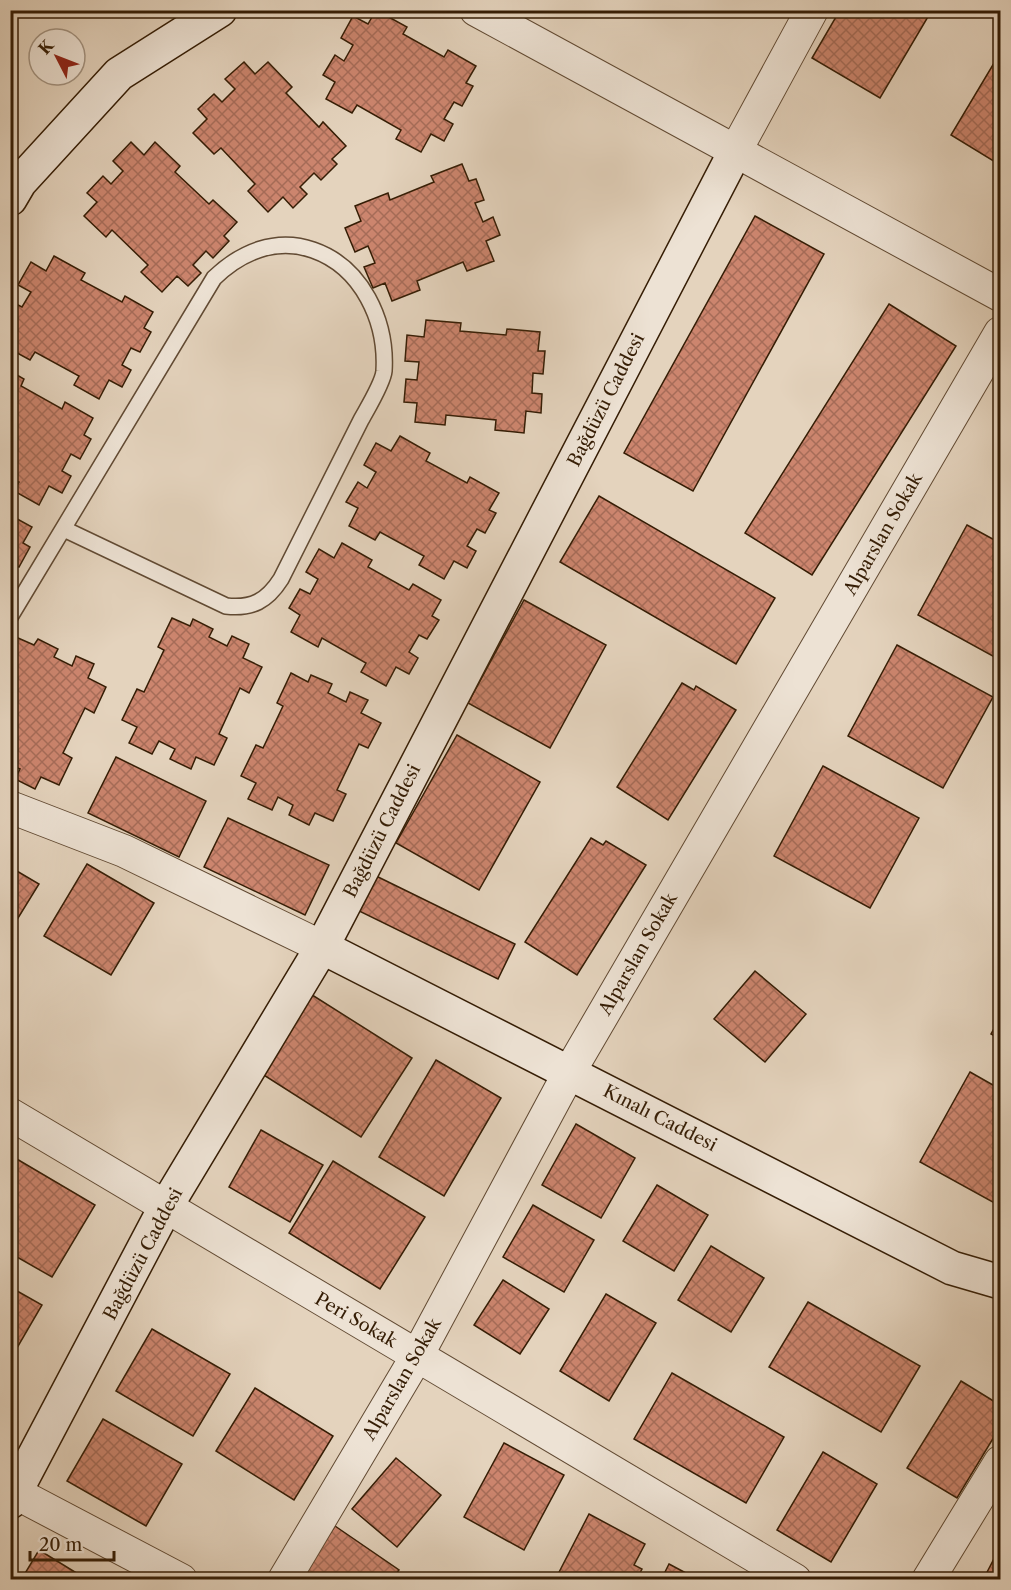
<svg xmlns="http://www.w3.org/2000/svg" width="1011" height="1590" font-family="'Libre Caslon Text',serif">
	<defs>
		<pattern id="building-cross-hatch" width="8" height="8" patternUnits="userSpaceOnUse" patternTransform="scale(1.5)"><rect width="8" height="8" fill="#cc856e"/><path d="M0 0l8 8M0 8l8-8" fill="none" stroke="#a66c58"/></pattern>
	</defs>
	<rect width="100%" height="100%" fill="#e4d3bd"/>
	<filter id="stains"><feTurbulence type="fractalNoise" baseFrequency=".00333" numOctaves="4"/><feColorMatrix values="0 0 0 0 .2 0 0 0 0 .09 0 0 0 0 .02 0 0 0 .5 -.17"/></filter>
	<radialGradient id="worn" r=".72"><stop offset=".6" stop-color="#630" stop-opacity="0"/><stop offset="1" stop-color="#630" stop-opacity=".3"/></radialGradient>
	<!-- building -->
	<g fill="url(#building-cross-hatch)" stroke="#351d05" stroke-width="1.5">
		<path d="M 376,10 L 407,27 L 403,34 L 444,57 L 448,50 L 476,66 L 466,83 L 473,86 L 462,106 L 454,102 L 444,119 L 453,124 L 444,141 L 431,134 L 421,152 L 396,139 L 401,130 L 357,105 L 352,113 L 326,99 L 335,82 L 323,75 L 335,55 L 344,61 L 353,45 L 341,38 L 353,16 L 368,24 Z"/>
		<path d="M 840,10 L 932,10 L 880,98 L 812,58 Z"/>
		<path d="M 1000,53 L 1000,165 L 951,135 Z"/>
		<path d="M 244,62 L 255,74 L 268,62 L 292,87 L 286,93 L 319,127 L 323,122 L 346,146 L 332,159 L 337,164 L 321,180 L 314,173 L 300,187 L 307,194 L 293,208 L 283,197 L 268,212 L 248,191 L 255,184 L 221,148 L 214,154 L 193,133 L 207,119 L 198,109 L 214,94 L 222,102 L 235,89 L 225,79 Z"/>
		<path d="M 131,142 L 144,155 L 155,142 L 180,166 L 175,172 L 209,204 L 213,200 L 237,222 L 224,236 L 229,241 L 213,258 L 206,251 L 193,265 L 201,273 L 188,286 L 177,276 L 162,292 L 141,272 L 148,265 L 112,230 L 106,237 L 84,216 L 97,202 L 87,193 L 103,176 L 111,184 L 123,171 L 113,161 Z"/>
		<path d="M 462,164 L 469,181 L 476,179 L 484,200 L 475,203 L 483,222 L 493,217 L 500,235 L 486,241 L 494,261 L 467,271 L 463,262 L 417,281 L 420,290 L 392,301 L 385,283 L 373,288 L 364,267 L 375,263 L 368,246 L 355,252 L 345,228 L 361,221 L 355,206 L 388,193 L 390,200 L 434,182 L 431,176 Z"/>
		<path d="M 755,216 L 824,254 L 693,491 L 624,453 Z"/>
		<path d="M 54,256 L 85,273 L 81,280 L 122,302 L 125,296 L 153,312 L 144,328 L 151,332 L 140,352 L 131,348 L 122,365 L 131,370 L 122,387 L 109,380 L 99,399 L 74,385 L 79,376 L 35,352 L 30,360 L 10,349 L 13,328 L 10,327 L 10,305 L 12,302 L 22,307 L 31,292 L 18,285 L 31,262 L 46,271 Z"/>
		<path d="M 889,304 L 956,346 L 812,575 L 745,533 Z"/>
		<path d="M 426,320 L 461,323 L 460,331 L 506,335 L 507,329 L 540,332 L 538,351 L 545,351 L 543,374 L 533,373 L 532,393 L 542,394 L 541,413 L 526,411 L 524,433 L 495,430 L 496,420 L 446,415 L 445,425 L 415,422 L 417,403 L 404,402 L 406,379 L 417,380 L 419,362 L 405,361 L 407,335 L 424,337 Z"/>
		<path d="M 10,371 L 24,379 L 21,386 L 62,409 L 65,402 L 93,418 L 84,435 L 91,439 L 80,459 L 71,454 L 62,471 L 71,476 L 62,493 L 49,486 L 39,505 L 14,491 L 19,482 L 10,478 Z"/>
		<path d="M 400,436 L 430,453 L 426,461 L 467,483 L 470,477 L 499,493 L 489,510 L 496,513 L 485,533 L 477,529 L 467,546 L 476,551 L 467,568 L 454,561 L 444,579 L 419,565 L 424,556 L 380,532 L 375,540 L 349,526 L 358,508 L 346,502 L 358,482 L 367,488 L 376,472 L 364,465 L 376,443 L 391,451 Z"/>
		<path d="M 599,496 L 775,598 L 736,664 L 560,562 Z"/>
		<path d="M 10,515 L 32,527 L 23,543 L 30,547 L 19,567 L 10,563 Z"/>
		<path d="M 967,525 L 1000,543 L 1000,660 L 918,615 Z"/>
		<path d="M 342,543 L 372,560 L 368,567 L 409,590 L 413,584 L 441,600 L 432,616 L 439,620 L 427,639 L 419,635 L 409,652 L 418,658 L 409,674 L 396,667 L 386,686 L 361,672 L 366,663 L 322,638 L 318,647 L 291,632 L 300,615 L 289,608 L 300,589 L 310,594 L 318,579 L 306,572 L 319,549 L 334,558 Z"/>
		<path d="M 524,600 L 606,645 L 550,748 L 468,703 Z"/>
		<path d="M 172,618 L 190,626 L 193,619 L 213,629 L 209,637 L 227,646 L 232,636 L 249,644 L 243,658 L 262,667 L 249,693 L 240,688 L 219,734 L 227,738 L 214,765 L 196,757 L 191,769 L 170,759 L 175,749 L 159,741 L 152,754 L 129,743 L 137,727 L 122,720 L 137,689 L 144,692 L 164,650 L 158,647 Z"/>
		<path d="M 18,638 L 34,645 L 38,639 L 58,649 L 54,657 L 72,666 L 76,656 L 94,664 L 88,678 L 106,687 L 94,713 L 85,708 L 63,753 L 72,758 L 59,785 L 41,777 L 35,789 L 15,779 L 20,769 L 10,765 L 10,652 Z"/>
		<path d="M 897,645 L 993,697 L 943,788 L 848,736 Z"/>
		<path d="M 291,673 L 308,682 L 311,675 L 332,684 L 328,693 L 346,702 L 350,692 L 368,700 L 361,713 L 381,723 L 368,748 L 359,744 L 337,790 L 346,794 L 333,821 L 315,813 L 309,825 L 289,815 L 293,805 L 278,797 L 272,810 L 248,799 L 256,783 L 241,776 L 256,745 L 263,748 L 283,706 L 277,703 Z"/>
		<path d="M 682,683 L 694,690 L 696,686 L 736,710 L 668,820 L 617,787 Z"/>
		<path d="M 457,735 L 540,782 L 479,890 L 396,843 Z"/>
		<path d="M 116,757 L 206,801 L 179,857 L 88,813 Z"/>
		<path d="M 823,766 L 919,818 L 870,908 L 774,856 Z"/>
		<path d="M 228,818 L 329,865 L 305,915 L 204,867 Z"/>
		<path d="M 591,838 L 603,845 L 606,841 L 646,865 L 577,975 L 525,942 Z"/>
		<path d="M 87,864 L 154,903 L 111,975 L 44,936 Z"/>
		<path d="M 10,867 L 39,884 L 10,931 Z"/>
		<path d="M 372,874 L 515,944 L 498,979 L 355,909 Z"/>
		<path d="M 755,971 L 806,1014 L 765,1062 L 714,1019 Z"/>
		<path d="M 309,993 L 412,1058 L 361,1137 L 259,1072 Z"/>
		<path d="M 1000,1018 L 1000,1039 L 991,1034 Z"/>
		<path d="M 436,1060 L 501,1098 L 444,1196 L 379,1157 Z"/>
		<path d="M 970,1072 L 1000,1089 L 1000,1206 L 920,1162 Z"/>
		<path d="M 576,1124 L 635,1158 L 601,1218 L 542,1185 Z"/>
		<path d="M 261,1130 L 323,1165 L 290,1222 L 229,1187 Z"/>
		<path d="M 10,1155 L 95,1205 L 52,1277 L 10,1253 Z"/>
		<path d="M 333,1161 L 425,1217 L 380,1289 L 289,1233 Z"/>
		<path d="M 657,1185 L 708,1215 L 674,1271 L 623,1241 Z"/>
		<path d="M 533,1205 L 594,1240 L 564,1292 L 503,1257 Z"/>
		<path d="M 711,1246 L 764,1278 L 731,1332 L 678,1300 Z"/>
		<path d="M 503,1280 L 549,1309 L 520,1354 L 474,1325 Z"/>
		<path d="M 10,1287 L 42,1305 L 10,1360 Z"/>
		<path d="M 606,1294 L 656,1323 L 609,1401 L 560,1371 Z"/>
		<path d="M 808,1302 L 920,1366 L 881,1432 L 769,1367 Z"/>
		<path d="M 152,1329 L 230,1374 L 193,1436 L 116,1391 Z"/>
		<path d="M 672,1373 L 784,1437 L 746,1503 L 634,1439 Z"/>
		<path d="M 961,1381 L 1000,1405 L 1000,1427 L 957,1498 L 907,1468 Z"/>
		<path d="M 255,1388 L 333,1436 L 294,1500 L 216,1451 Z"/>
		<path d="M 103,1419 L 182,1464 L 146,1526 L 67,1481 Z"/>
		<path d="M 504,1443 L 564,1475 L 524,1550 L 464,1517 Z"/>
		<path d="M 823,1452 L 877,1484 L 831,1562 L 777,1530 Z"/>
		<path d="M 396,1458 L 441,1495 L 397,1547 L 352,1509 Z"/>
		<path d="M 589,1514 L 645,1544 L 634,1565 L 642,1569 L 636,1580 L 555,1580 Z"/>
		<path d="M 335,1526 L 399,1570 L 392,1580 L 299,1579 Z"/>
		<path d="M 1000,1547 L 1000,1580 L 983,1580 Z"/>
		<path d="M 39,1550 L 88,1580 L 21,1580 Z"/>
		<path d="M 669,1564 L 699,1580 L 661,1580 Z"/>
	</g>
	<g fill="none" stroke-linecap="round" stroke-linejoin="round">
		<defs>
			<path id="lane" d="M 10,617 L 214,278 C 241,252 276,237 313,250 C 362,267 387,321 384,371 C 383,383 367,409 361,420 C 334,473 308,526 281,579 C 267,601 252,609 226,606 L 64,529"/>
			<g id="street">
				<path d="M 476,10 L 1000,295"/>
				<path d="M 736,150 L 812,10"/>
				<path d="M 10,807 L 124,851 L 322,947"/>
				<path d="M 10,1114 L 795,1580"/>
				<path d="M 10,1490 L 181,1580"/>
				<path d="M 284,1580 L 417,1356 L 570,1071 L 1000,333"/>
				<path d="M 928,1580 L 1000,1462"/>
			</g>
			<g id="secondary">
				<path d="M 10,199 L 20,182 L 119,74 L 220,10"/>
				<path d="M 322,947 L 952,1268 L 1000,1282"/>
				<path d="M 10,1502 L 165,1208 L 322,947 L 736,150"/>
			</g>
		</defs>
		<!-- lane casing -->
		<use href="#lane" stroke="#614a33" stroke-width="18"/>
		<!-- street casing -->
		<use href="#street" stroke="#614a33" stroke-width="34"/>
		<!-- secondary casing -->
		<use href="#secondary" stroke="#351d05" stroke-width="36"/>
		<!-- lane -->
		<use href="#lane" stroke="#ede2d4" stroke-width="15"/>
		<!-- street -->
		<use href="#street" stroke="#ede2d4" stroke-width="32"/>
		<!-- secondary -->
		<use href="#secondary" stroke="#ede2d4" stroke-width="33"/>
	</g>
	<g text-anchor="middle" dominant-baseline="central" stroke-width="6" stroke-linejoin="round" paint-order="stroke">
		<!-- street labels -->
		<g font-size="18" fill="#351d05" stroke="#ede2d4">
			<text transform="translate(606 400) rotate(-63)">Bağdüzü Caddesi</text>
			<text transform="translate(883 534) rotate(-60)">Alparslan Sokak</text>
			<text transform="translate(382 831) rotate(-63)">Bağdüzü Caddesi</text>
			<text transform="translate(638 954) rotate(-60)">Alparslan Sokak</text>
			<text transform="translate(660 1118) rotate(27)">Kınalı Caddesi</text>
			<text transform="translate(143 1254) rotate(-62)">Bağdüzü Caddesi</text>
			<text transform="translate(356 1320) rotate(30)">Peri Sokak</text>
			<text transform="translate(402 1379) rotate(-60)">Alparslan Sokak</text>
		</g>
	</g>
	<!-- margin -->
	<rect width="1011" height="1590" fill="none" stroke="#e4d3bd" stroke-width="36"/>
	<rect x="12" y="12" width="987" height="1566" fill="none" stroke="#351d05" stroke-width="3"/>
	<rect x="18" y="18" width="975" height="1554" fill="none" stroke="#351d05" stroke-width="1.5"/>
	<!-- north arrow -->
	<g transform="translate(57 57) rotate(312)"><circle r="28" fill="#ede2d4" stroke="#a39381" stroke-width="1.5"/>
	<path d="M0-4.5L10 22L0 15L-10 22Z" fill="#8f2418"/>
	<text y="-9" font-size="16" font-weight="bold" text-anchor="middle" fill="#351d05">K</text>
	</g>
	<!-- scale -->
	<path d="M30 1551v9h84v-9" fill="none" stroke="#351d05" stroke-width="3"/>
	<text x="39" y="1551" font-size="18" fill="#351d05" stroke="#ede2d4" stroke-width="4.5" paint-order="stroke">20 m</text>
	<rect width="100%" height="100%" filter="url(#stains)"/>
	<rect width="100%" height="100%" fill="url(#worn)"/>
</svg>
